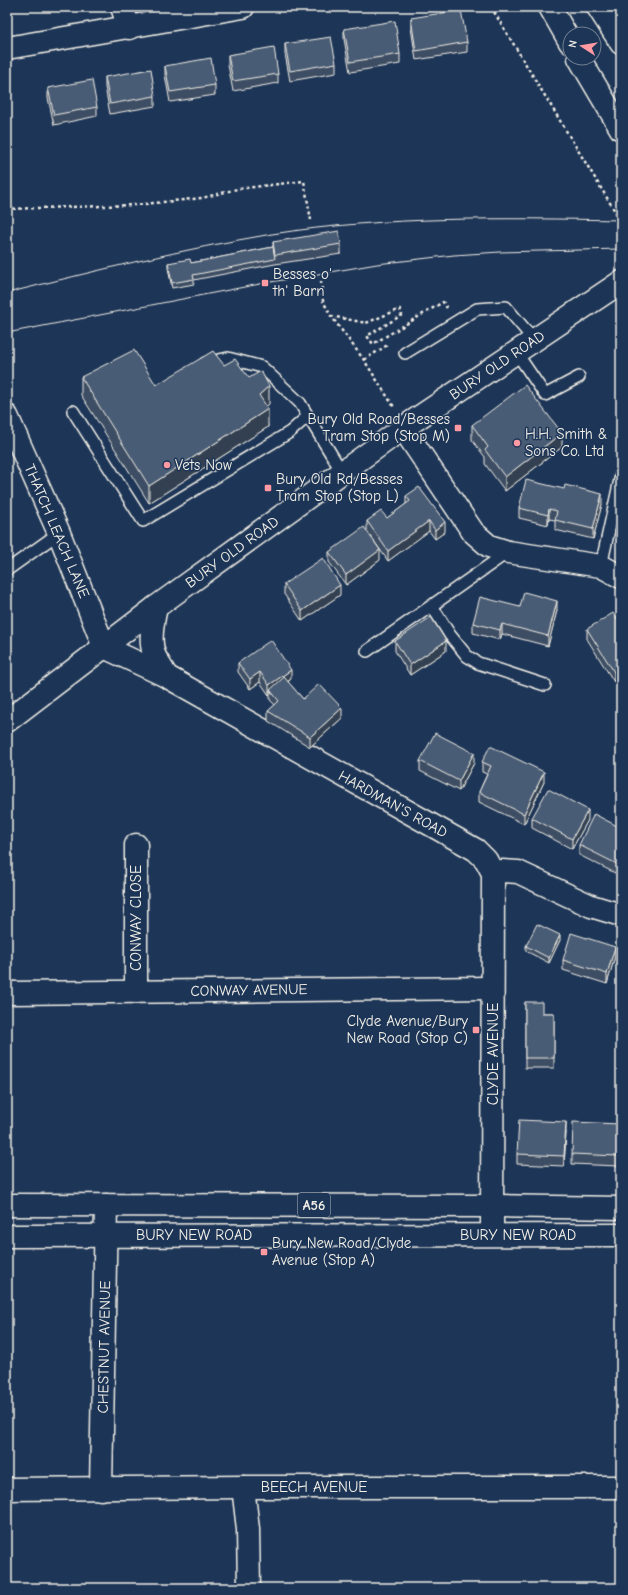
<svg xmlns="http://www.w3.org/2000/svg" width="628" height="1595" font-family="'Comic Neue',sans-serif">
	<rect width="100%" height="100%" fill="#1d3557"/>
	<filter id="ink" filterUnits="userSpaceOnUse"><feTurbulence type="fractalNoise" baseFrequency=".025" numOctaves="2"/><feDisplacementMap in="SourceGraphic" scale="8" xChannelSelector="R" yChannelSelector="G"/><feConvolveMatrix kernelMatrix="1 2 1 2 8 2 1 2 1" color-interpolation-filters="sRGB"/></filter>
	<g filter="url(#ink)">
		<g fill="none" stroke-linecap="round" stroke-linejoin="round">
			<defs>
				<g id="lane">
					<path d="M 516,352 L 545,395 L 579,377"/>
					<path d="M 405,353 L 477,309 L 506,307 L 534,340"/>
					<path d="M 205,363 L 228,358 L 262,367 L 300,403 L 342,472"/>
					<path d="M 73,411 L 143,521 L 290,432 L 308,416"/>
					<path d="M 601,566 L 621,475"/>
					<path d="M 7,570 L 59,533"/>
					<path d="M 432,606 L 450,635 L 467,656 L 478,663 L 545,685"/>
					<path d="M 367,651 L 508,552"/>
				</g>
				<g id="street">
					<path d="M 122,7 L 129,28"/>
					<path d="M 7,48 L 243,7"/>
					<path d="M 403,428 L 473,532 L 489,546 L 508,552 L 601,566 L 621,577"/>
					<path d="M 156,607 C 153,622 149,639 154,654 C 157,662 163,669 166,676"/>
					<path d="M 104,647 L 166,676 L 476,850 L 486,860 L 493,873 L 492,1234"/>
					<path d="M 493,873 L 502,871 L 518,872 L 591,906 L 621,915"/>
					<path d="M 7,991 L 10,993 L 492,988"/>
					<path d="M 136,992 L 136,845"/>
					<path d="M 243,1487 L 248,1529 L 249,1588"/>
					<path d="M 7,1489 L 243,1487 L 621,1487"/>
					<path d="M 101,1489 L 106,1205"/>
				</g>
				<path id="secondary" d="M 7,416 L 59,533 L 104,647"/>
				<path id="primary" d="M 7,721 L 156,607 L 406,426 L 621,282"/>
				<g id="highway">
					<path d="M 550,7 L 570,42"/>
					<path d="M 598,7 L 621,43"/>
					<path d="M 579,58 L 621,129"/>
					<path d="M 7,1205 L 493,1206 L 621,1208"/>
					<path d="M 7,1236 L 621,1235"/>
				</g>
			</defs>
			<!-- lane casing -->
			<use href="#lane" stroke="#f4f1e8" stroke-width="14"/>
			<!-- street casing -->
			<use href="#street" stroke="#f4f1e8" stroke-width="25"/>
			<!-- secondary casing -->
			<use href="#secondary" stroke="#f4f1e8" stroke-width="25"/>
			<!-- primary casing -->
			<use href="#primary" stroke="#f4f1e8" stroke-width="25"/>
			<!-- highway casing -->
			<use href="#highway" stroke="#f4f1e8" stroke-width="25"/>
			<!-- path -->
			<g stroke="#f4f1e8" stroke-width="2.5" stroke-dasharray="3 3" stroke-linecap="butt">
				<path d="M 491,7 L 621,221"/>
				<path d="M 7,209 L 135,205 L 202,198 L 237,189 L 304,181 L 311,220"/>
				<path d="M 321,281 L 323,301 L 331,316 L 364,360 L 394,407"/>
				<path d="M 331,316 L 366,323 L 400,309 L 402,315 L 367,336 L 373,344 L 443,302 L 447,308"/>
				<path d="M 364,360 L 389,344"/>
			</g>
			<!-- lane -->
			<use href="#lane" stroke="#1d3557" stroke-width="11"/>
			<!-- street -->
			<use href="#street" stroke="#1d3557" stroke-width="22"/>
			<!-- secondary -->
			<use href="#secondary" stroke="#1d3557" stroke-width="22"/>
			<!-- primary -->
			<use href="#primary" stroke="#1d3557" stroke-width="22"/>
			<!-- highway -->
			<use href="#highway" stroke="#1d3557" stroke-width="22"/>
			<!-- tram -->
			<g stroke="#f4f1e8" stroke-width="1">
				<path d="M 7,293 C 95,271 183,249 272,234 C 387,216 505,218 621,220"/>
				<path d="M 7,333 L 265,283 L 377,264 L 454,255 L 500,252 L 621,249"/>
			</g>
		</g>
		<!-- wall -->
		<g fill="#3e4e64" stroke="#f4f1e8">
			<path d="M 411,18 L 467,42 L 467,52 L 416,60 L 411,28 Z"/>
			<path d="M 344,29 L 400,54 L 400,64 L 350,72 L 344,39 Z"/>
			<path d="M 285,44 L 336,63 L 336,73 L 290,81 L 285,54 Z"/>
			<path d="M 228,55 L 278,74 L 278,83 L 233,91 L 228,65 Z"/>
			<path d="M 165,66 L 215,85 L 215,95 L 170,102 L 165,75 Z"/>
			<path d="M 105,77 L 155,96 L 155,106 L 110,114 L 105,87 Z"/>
			<path d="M 48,88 L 97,107 L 97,116 L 54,125 L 48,98 Z"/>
			<path d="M 273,242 L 341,244 L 341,254 L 275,264 L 194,280 L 194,284 L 172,288 L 168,268 L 168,263 L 191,263 L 273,247 Z"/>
			<path d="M 224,365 L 269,404 L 266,407 L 268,427 L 149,503 L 81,395 L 81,377 L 156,385 Z"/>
			<path d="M 472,425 L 562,447 L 505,491 L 485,464 L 485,457 L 472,440 Z"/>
			<path d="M 406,496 L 445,532 L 435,539 L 429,531 L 388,561 L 367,531 L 367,521 L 387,518 L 406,504 Z"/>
			<path d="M 602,504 L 593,539 L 555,530 L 555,520 L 549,519 L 548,525 L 519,518 L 519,508 Z"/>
			<path d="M 329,552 L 380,560 L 346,585 L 329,562 Z"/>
			<path d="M 284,584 L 340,595 L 302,621 L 284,594 Z"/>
			<path d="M 520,607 L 557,610 L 548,646 L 502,634 L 500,640 L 473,633 L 473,623 Z"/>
			<path d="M 621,625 L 621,677 L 614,682 L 587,639 L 587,629 Z"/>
			<path d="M 395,641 L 446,651 L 410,675 L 395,651 Z"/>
			<path d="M 238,663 L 291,679 L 288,682 L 303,699 L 342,718 L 310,747 L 268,721 L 268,711 L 275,705 L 270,700 L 270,695 L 269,695 L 260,682 L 250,689 L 238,672 Z"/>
			<path d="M 420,761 L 474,763 L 459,791 L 420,771 Z"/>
			<path d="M 482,762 L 544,782 L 524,824 L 479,802 L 479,792 L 487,774 L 482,772 Z"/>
			<path d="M 532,818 L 588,820 L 572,849 L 532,828 Z"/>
			<path d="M 621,828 L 619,875 L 579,855 L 579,845 Z"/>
			<path d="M 560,940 L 549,963 L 526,951 L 526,946 Z"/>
			<path d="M 615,956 L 607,984 L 563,970 L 563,960 Z"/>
			<path d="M 525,1002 L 542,1013 L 554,1013 L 554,1068 L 525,1068 Z"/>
			<path d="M 566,1132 L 564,1166 L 517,1164 L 517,1154 Z"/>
			<path d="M 620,1134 L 618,1166 L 572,1164 L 572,1154 Z"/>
		</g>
		<!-- shaded-wall -->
		<g fill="#324051" stroke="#f4f1e8">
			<path d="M 269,386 L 269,404 L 259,413 L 259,395 Z"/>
			<path d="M 268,409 L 268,427 L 149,503 L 149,486 Z"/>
			<path d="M 562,433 L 562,447 L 505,491 L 505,477 Z"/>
			<path d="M 602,494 L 602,504 L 593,539 L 593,529 Z"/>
			<path d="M 549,509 L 549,519 L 548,525 L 548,515 Z"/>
			<path d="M 429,521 L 429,531 L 388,561 L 388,551 Z"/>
			<path d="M 445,522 L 445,532 L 435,539 L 435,530 Z"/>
			<path d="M 380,550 L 380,560 L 346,585 L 346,575 Z"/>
			<path d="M 340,585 L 340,595 L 302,621 L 302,611 Z"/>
			<path d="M 557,601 L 557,610 L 548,646 L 548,636 Z"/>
			<path d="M 502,624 L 502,634 L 500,640 L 500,630 Z"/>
			<path d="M 446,641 L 446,651 L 410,675 L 410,665 Z"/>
			<path d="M 621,667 L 621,677 L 614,682 L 614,672 Z"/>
			<path d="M 291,670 L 291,679 L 272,693 L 270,690 L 270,695 L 269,695 L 269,685 Z"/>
			<path d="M 260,672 L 260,682 L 250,689 L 250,679 Z"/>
			<path d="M 342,708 L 342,718 L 310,747 L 310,737 Z"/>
			<path d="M 474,753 L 474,763 L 459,791 L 459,781 Z"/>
			<path d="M 544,772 L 544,782 L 524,824 L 524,814 Z"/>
			<path d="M 588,810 L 588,820 L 572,849 L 572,839 Z"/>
			<path d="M 621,861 L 621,871 L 619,875 L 619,865 Z"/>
			<path d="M 560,935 L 560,940 L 549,963 L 549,958 Z"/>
			<path d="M 615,947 L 615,956 L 607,984 L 607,974 Z"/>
			<path d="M 566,1122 L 566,1132 L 564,1166 L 564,1156 Z"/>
			<path d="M 620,1124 L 620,1134 L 618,1166 L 618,1156 Z"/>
		</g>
		<!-- building -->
		<g fill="#485b74" stroke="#f4f1e8">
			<path d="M 461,10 L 467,42 L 416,51 L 411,18 Z"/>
			<path d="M 395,21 L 400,54 L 350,62 L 344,29 Z"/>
			<path d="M 331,37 L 336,63 L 290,71 L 285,44 Z"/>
			<path d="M 274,47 L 278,74 L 233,81 L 228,55 Z"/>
			<path d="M 211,58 L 215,85 L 170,92 L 165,66 Z"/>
			<path d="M 151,69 L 155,96 L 110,104 L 105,77 Z"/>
			<path d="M 92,80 L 97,107 L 54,115 L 48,88 Z"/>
			<path d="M 339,231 L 341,244 L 275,255 L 273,242 Z"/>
			<path d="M 273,247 L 275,259 L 193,275 L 194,279 L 172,283 L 168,263 L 190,259 L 191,263 Z"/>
			<path d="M 134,350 L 156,385 L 213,351 L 224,365 L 235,359 L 249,378 L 261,371 L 269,386 L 259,395 L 268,409 L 149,486 L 81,377 Z"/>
			<path d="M 525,385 L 562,433 L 505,477 L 485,450 L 488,447 L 472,425 Z"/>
			<path d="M 526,480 L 564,489 L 565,485 L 602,494 L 593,529 L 555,520 L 557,511 L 549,509 L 548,515 L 519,508 Z"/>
			<path d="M 419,487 L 445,522 L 435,530 L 429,521 L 388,551 L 367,521 L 381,511 L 387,518 L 410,501 L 406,496 Z"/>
			<path d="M 364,527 L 380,550 L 346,575 L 329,552 Z"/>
			<path d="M 323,558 L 340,585 L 302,611 L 284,584 Z"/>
			<path d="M 524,592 L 557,601 L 548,636 L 502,624 L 500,630 L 473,623 L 480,597 L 520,607 Z"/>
			<path d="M 613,613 L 621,625 L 621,667 L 614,672 L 587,629 Z"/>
			<path d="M 431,617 L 446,641 L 410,665 L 395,641 Z"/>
			<path d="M 271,640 L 291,670 L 269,685 L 260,672 L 250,679 L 238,663 Z"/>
			<path d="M 284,677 L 303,699 L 319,684 L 342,708 L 310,737 L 268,711 L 279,701 L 270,690 Z"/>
			<path d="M 435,733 L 474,753 L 459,781 L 420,761 Z"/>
			<path d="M 490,746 L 544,772 L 524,814 L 479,792 L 491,766 L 482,762 Z"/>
			<path d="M 548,789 L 588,810 L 572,839 L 532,818 Z"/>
			<path d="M 594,814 L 621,828 L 621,861 L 619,865 L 579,845 Z"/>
			<path d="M 537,924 L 560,935 L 549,958 L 526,946 Z"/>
			<path d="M 571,933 L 615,947 L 607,974 L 563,960 Z"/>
			<path d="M 525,1002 L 542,1002 L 542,1013 L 554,1013 L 554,1058 L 525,1058 Z"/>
			<path d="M 519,1120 L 566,1122 L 564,1156 L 517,1154 Z"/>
			<path d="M 573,1122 L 620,1124 L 618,1156 L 572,1154 Z"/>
		</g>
	</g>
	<!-- markers -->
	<g fill="#ff9aa2" stroke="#1d3557" stroke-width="1.5">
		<rect x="261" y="279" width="8" height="8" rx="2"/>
		<rect x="454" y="424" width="8" height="8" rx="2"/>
		<circle cx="517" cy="443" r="4"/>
		<circle cx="167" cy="465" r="4"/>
		<rect x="264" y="484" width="8" height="8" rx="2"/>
		<rect x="472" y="1026" width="8" height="8" rx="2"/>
		<rect x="260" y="1248" width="8" height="8" rx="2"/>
	</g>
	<g text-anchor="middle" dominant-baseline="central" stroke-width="3" stroke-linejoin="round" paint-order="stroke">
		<!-- shield labels -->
		<rect fill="#1d3557" stroke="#b4b9bc" stroke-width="1" x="298" y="1193" width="32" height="24" rx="3"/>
		<g font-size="14" font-weight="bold" fill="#f4f1e8">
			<text x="314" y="1205">A56</text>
		</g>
		<!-- poi labels -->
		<g font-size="15" fill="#f4f1e8" stroke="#1d3557" text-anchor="start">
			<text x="273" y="274">Besses o'<tspan x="273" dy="17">th' Barn</tspan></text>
			<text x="450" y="419" text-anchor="end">Bury Old Road/Besses<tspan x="450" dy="17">Tram Stop (Stop M)</tspan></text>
			<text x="525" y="434">H.H. Smith &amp;<tspan x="525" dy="17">Sons Co. Ltd</tspan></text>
			<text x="175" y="465">Vets Now</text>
			<text x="276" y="479">Bury Old Rd/Besses<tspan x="276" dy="17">Tram Stop (Stop L)</tspan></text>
			<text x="468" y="1021" text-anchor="end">Clyde Avenue/Bury<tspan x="468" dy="17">New Road (Stop C)</tspan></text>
			<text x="272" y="1243">Bury New Road/Clyde<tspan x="272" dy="17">Avenue (Stop A)</tspan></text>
		</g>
		<!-- street labels -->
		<g font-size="15" fill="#f4f1e8" stroke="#1d3557">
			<text transform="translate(497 365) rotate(-34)">BURY OLD ROAD</text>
			<text transform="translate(57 531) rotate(67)">THATCH LEACH LANE</text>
			<text transform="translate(232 552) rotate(-36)">BURY OLD ROAD</text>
			<text transform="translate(393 804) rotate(29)">HARDMAN'S ROAD</text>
			<text transform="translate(136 918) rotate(-90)">CONWAY CLOSE</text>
			<text transform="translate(249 990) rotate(-1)">CONWAY AVENUE</text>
			<text transform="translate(493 1054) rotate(-90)">CLYDE AVENUE</text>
			<text x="194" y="1235">BURY NEW ROAD</text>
			<text x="518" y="1235">BURY NEW ROAD</text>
			<text transform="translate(104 1347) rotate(-89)">CHESTNUT AVENUE</text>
			<text x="314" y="1487">BEECH AVENUE</text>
		</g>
	</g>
	<!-- margin -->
	<rect width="628" height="1595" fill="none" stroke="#1d3557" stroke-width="24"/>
	<rect x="12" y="12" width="604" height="1571" fill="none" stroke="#f4f1e8" stroke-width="1.5" filter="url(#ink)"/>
	<!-- north arrow -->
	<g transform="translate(582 46) rotate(282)"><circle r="19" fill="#1d3557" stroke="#738091"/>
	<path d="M0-3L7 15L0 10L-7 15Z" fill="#ff9aa2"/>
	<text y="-6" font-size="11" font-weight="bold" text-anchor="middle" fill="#f4f1e8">N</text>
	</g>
</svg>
